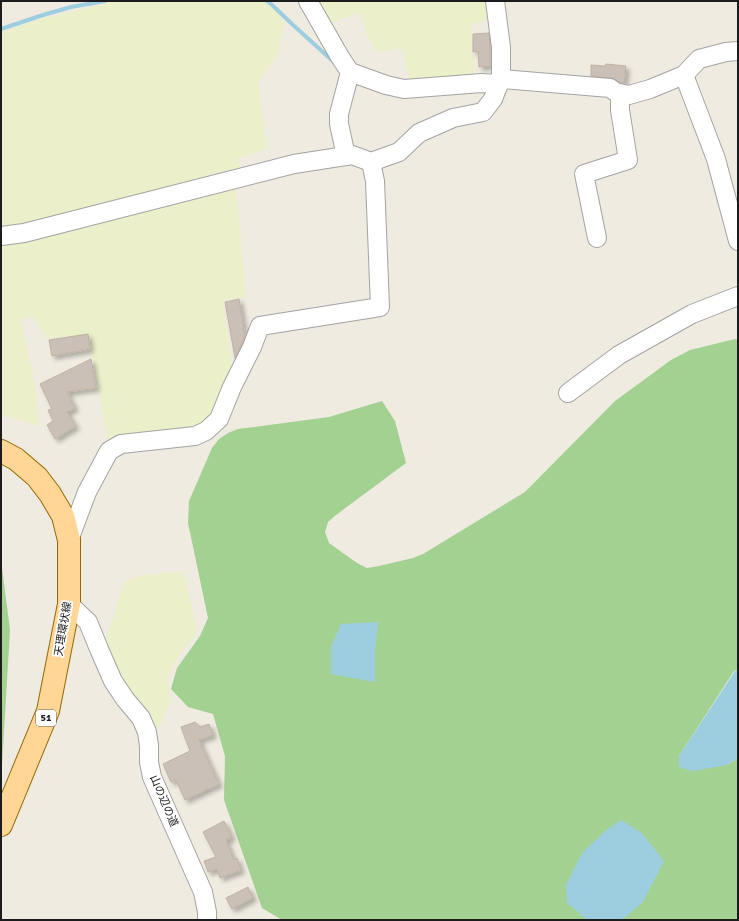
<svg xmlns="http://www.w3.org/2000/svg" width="739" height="921" font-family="Signika,'Noto Sans JP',sans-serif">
	<defs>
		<filter id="shadow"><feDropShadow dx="3.5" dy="3.5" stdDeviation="2" flood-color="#0004"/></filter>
	</defs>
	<rect width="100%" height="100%" fill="#efebe1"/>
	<!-- farmland -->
	<g fill="#ebefca">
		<path d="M 115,1 L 262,1 L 274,8 L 284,22 L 278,55 L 258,82 L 267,148 L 238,159 L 241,172 L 1,232 L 1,31 L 7,30 L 40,19 Z"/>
		<path d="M 316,1 L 489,1 L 492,19 L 472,24 L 474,76 L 410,81 L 401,48 L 377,53 L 369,39 L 359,12 L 327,25 Z"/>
		<path d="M 236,184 L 246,297 L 223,301 L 233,375 L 217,415 L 197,430 L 108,441 L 88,334 L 47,339 L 33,316 L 21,320 L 35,384 L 39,426 L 1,415 L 1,240 Z"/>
		<path d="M 184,571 L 195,622 L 198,628 L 194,637 L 179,654 L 168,678 L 170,703 L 155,734 L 120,684 L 104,647 L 124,582 L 139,576 Z"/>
	</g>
	<!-- forest -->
	<g fill="#a2d192">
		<path d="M 735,339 L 738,340 L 738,669 L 734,671 L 679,756 L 727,765 L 738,758 L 738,920 L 282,920 L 262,908 L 224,800 L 225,756 L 213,714 L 188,707 L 171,689 L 177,668 L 200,636 L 208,618 L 188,523 L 189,501 L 212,448 L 219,439 L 228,433 L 238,429 L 329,417 L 382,401 L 395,421 L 406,463 L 336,515 L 328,522 L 325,532 L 329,543 L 357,563 L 367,568 L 379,566 L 413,558 L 423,554 L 525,492 L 615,401 L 671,360 L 690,350 Z"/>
		<path d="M 1,560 L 10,630 L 1,782 Z"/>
	</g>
	<!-- water -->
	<g fill="#9dcee0">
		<path d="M 378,622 L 375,650 L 375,682 L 331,674 L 331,647 L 341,624 Z"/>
		<path d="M 738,669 L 738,758 L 727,765 L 693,771 L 679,767 L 679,756 L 735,671 Z"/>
		<path d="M 621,820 L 642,833 L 664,861 L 643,902 L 622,920 L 591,920 L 586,919 L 567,903 L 566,885 L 582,853 L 605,831 Z"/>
	</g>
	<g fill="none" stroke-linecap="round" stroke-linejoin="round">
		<!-- stream -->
		<g stroke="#9dcee0" stroke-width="4">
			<path d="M 267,1 L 271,4 L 292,24 L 335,63"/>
			<path d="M 1,29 L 43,15 L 71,7 L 105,1"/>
		</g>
	</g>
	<!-- building -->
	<g fill="#cbc0b7" stroke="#c1b1a2" filter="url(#shadow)">
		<path d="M 489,33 L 490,48 L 490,66 L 479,67 L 478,51 L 473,52 L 473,34 Z"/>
		<path d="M 606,64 L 626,66 L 624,84 L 611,78 L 591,76 L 591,65 L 605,66 Z"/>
		<path d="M 239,299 L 245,336 L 235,358 L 225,302 Z"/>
		<path d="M 88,334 L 90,349 L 52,356 L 49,340 Z"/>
		<path d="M 91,359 L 96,388 L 67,392 L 75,408 L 67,412 L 76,426 L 55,439 L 47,425 L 53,421 L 48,410 L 52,409 L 40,384 Z"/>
		<path d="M 195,722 L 200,727 L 209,724 L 213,735 L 199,740 L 219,784 L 185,800 L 176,780 L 171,782 L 163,764 L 190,751 L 181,727 Z"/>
		<path d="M 224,821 L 232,837 L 226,840 L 234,860 L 237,858 L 241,870 L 220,878 L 217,869 L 208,872 L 204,861 L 216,857 L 203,832 Z"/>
		<path d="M 248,887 L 253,898 L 232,909 L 226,898 Z"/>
	</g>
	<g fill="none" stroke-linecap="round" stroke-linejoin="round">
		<defs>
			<g id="minor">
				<path d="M 308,1 L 340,57 L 350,72 L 386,85 L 404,89 L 482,83 L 499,84"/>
				<path d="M 684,75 L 716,159 L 738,241"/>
				<path d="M 501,79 L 610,88 L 617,93 L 629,95 L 650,89 L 684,75 L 699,59 L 726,52 L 738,51"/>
				<path d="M 346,156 L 339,124 L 339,114 L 350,72"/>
				<path d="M 1,236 L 24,233 L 294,164 L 352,155 L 371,162 L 399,152 L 419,133 L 453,118 L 483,112 L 493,99 L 501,79 L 501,47 L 495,1"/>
				<path d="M 597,238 L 584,174 L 628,160 L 620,110 L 620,93"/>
				<path d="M 568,393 L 619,355 L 692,314 L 738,296"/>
				<path d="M 69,540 L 87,492 L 109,451 L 121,444 L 195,436 L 206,431 L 219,419 L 232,387 L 252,347 L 260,326 L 380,307 L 375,181 L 371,162"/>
				<path d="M 69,604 L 88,622 L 99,649 L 113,681 L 125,699 L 141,718 L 147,732 L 149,746 L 149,762 L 152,777 L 203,892 L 207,912 L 207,920"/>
			</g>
			<path id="major" d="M 1,451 L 16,459 L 37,477 L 50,494 L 63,516 L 69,540 L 69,604 L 48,711 L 1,825"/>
		</defs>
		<!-- minor casing -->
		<use href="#minor" stroke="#a3a3a3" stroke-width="20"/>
		<!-- major casing -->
		<use href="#major" stroke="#946900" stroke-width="24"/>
		<!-- minor -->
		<use href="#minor" stroke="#fff" stroke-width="18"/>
		<!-- major -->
		<use href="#major" stroke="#ffd695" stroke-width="22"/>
	</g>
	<g text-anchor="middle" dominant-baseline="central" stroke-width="3.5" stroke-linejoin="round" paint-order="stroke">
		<!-- shield labels -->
		<rect fill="#fff" stroke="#606060" stroke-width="1" x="36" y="710" width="20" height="16" rx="3"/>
		<g font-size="10" font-weight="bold" fill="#1c1c1c">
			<text x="46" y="718">51</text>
		</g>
		<!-- street labels -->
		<g font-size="11" fill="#1c1c1c" stroke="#fff">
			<text transform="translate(63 629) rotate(-80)">天理環状線</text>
			<text transform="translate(164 801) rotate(67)">山の辺の道</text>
		</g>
	</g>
	<!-- border -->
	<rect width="739" height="921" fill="none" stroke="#1c1c1c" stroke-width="4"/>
</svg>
